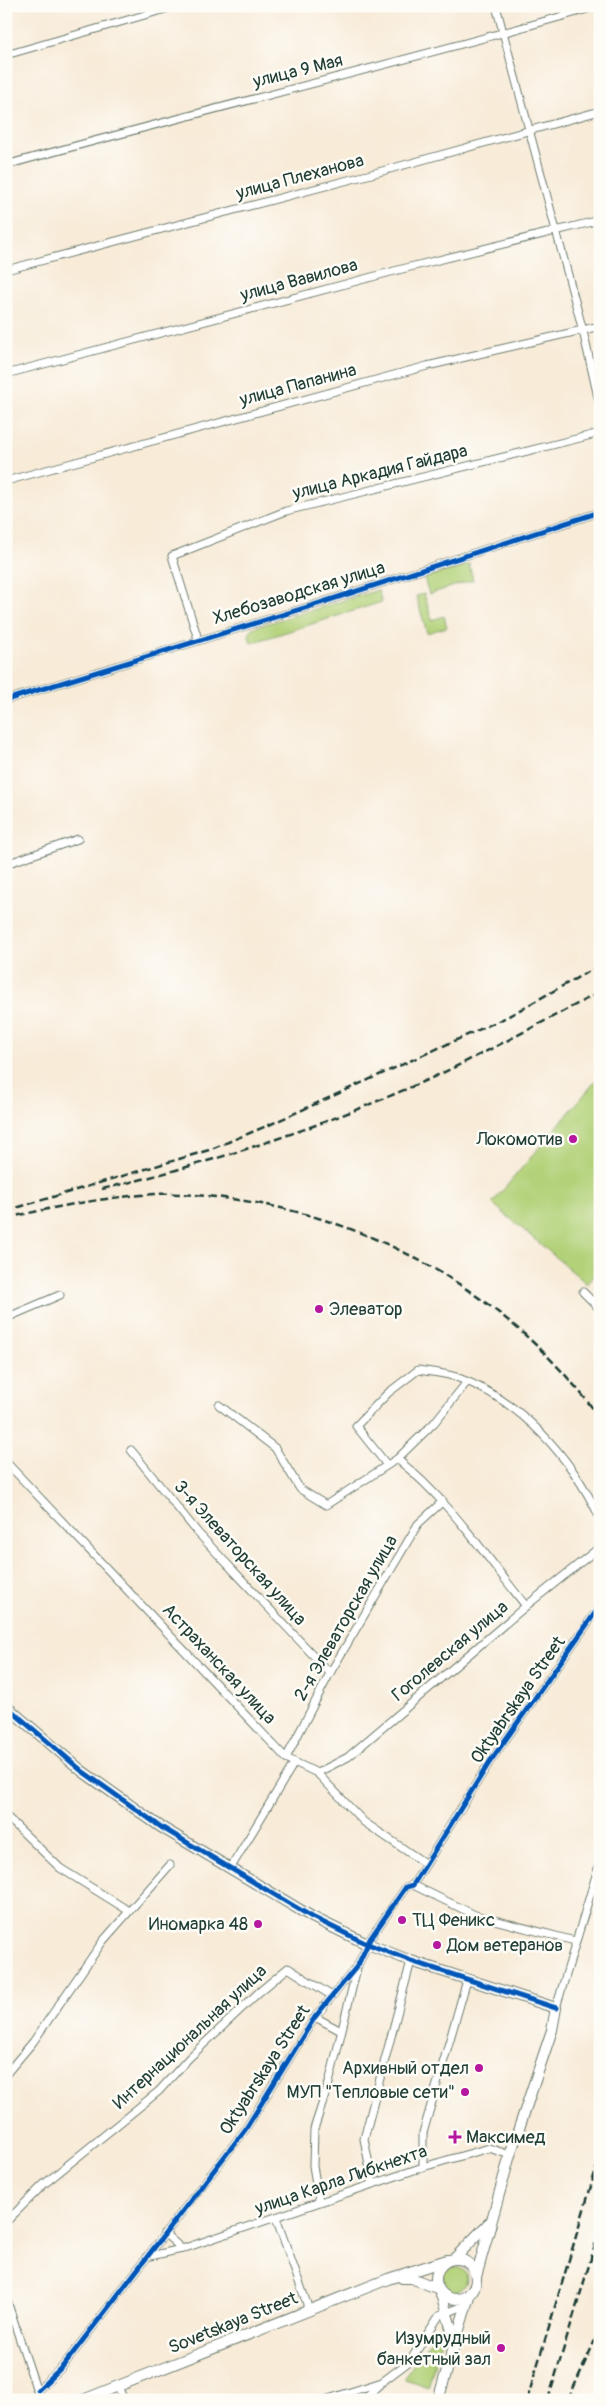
<svg xmlns="http://www.w3.org/2000/svg" width="606" height="2406" font-family="Pangolin,sans-serif">
	<rect width="100%" height="100%" fill="#fdfcf7"/>
	<filter id="ink" filterUnits="userSpaceOnUse"><feTurbulence type="fractalNoise" baseFrequency=".02" numOctaves="2"/><feDisplacementMap in="SourceGraphic" scale="10" xChannelSelector="R" yChannelSelector="G"/><feConvolveMatrix kernelMatrix="1 2 1 2 8 2 1 2 1" color-interpolation-filters="sRGB"/></filter>
	<filter id="wash" filterUnits="userSpaceOnUse"><feTurbulence type="fractalNoise" baseFrequency=".0096" numOctaves="4" result="noise"/><feDisplacementMap in="SourceGraphic" scale="20" xChannelSelector="R" yChannelSelector="G"/><feGaussianBlur stdDeviation="1.12" result="paint"/><feColorMatrix in="noise" values="0 0 0 0 0 0 0 0 0 0 0 0 0 0 0 0 0 1.4 0 .05"/><feComposite in="paint" operator="in"/></filter>
	<g filter="url(#wash)">
		<rect width="100%" height="100%" fill="#f8ebd8"/>
		<!-- green -->
		<g fill="#b2d178" stroke="#688756">
			<path d="M 469,564 L 473,580 L 429,594 L 424,578 Z"/>
			<path d="M 378,590 L 382,602 L 251,643 L 249,635 L 252,628 Z"/>
			<path d="M 424,594 L 432,620 L 444,616 L 447,627 L 427,633 L 416,596 Z"/>
			<path d="M 600,1076 L 600,1269 L 587,1284 L 492,1203 Z"/>
			<circle cx="455" cy="2279" r="12"/>
			<path d="M 441,2326 L 445,2327 L 444,2332 L 428,2387 L 405,2379 L 405,2375 Z"/>
		</g>
	</g>
	<g filter="url(#ink)">
		<g fill="none" stroke-linecap="round" stroke-linejoin="round">
			<defs>
				<g id="street">
					<path d="M 496,6 L 583,331 L 600,406"/>
					<path d="M 6,55 L 176,6"/>
					<path d="M 6,165 C 203,110 402,63 598,6"/>
					<path d="M 6,270 L 375,173 L 600,111"/>
					<path d="M 6,374 L 402,269 L 600,220"/>
					<path d="M 6,481 L 427,366 L 600,326"/>
					<path d="M 198,639 L 172,556 L 286,511 L 600,433"/>
					<path d="M 6,700 L 311,606 L 600,512"/>
					<path d="M 6,864 L 78,839"/>
					<path d="M 583,1292 L 600,1309"/>
					<path d="M 6,1318 L 60,1295"/>
					<path d="M 219,1405 L 275,1448 L 300,1489 L 326,1505 L 397,1459 L 434,1423 L 467,1382"/>
					<path d="M 131,1450 L 198,1533 L 330,1673"/>
					<path d="M 397,1459 C 448,1499 485,1555 526,1606"/>
					<path d="M 6,1462 L 286,1758 L 317,1773 L 364,1822 L 426,1864"/>
					<path d="M 387,1465 L 356,1426 L 388,1393 L 418,1370 C 430,1372 444,1373 456,1377 C 521,1400 571,1457 600,1518"/>
					<path d="M 286,1758 L 330,1673 L 418,1524 L 443,1501"/>
					<path d="M 317,1773 L 348,1757 L 526,1606 L 600,1547"/>
					<path d="M 6,1816 L 60,1868 L 129,1911"/>
					<path d="M 230,1869 L 294,1763"/>
					<path d="M 413,1885 L 475,1915 L 575,1941"/>
					<path d="M 556,2008 L 600,1862"/>
					<path d="M 315,2017 L 341,2031"/>
					<path d="M 6,2074 L 33,2042 L 103,1941 L 170,1865"/>
					<path d="M 423,2167 L 423,2133 L 467,1980"/>
					<path d="M 373,2184 L 364,2139 L 411,1961"/>
					<path d="M 319,2201 L 313,2166 L 314,2129 L 329,2083 L 357,1968"/>
					<path d="M 276,2218 L 307,2304 L 307,2311"/>
					<path d="M 6,2222 L 43,2185 L 159,2091 L 189,2058 L 258,1993 L 288,1968 L 332,1996"/>
					<path d="M 182,2249 L 423,2167 L 489,2148 L 510,2155"/>
					<path d="M 146,2257 L 182,2249 L 164,2233"/>
					<path d="M 6,2298 L 40,2400"/>
					<path d="M 118,2387 L 124,2400"/>
					<path d="M 38,2390 L 63,2366 L 245,2130 L 315,2017 L 358,1965 L 370,1939 L 406,1887 L 413,1885 L 489,1763 L 600,1606"/>
					<path d="M 325,2400 L 382,2382 L 410,2361 L 439,2316 L 466,2305"/>
					<path d="M 363,2400 L 382,2382"/>
				</g>
				<g id="secondary">
					<path d="M 6,1706 L 82,1771 L 161,1827 L 312,1917 L 363,1942 L 411,1961 L 556,2008 L 552,2030 L 510,2155 L 476,2277"/>
					<path d="M 455,2258 L 489,2223"/>
					<circle cx="456" cy="2279" r="20"/>
					<path d="M 402,2278 L 411,2278 L 437,2288"/>
					<path d="M 441,2294 L 455,2341"/>
					<path d="M 83,2400 L 388,2279 L 447,2260"/>
					<path d="M 438,2400 L 470,2293"/>
				</g>
			</defs>
			<!-- street casing -->
			<use href="#street" stroke="#6b7a6d" stroke-width="9"/>
			<!-- secondary casing -->
			<use href="#secondary" stroke="#6b7a6d" stroke-width="12"/>
			<!-- street -->
			<use href="#street" stroke="#fff" stroke-width="7"/>
			<!-- secondary -->
			<use href="#secondary" stroke="#fff" stroke-width="10"/>
			<!-- rail -->
			<g stroke="#1f3d34" stroke-width="2.5" stroke-dasharray="8 4" stroke-linecap="butt">
				<path d="M 102,1189 C 217,1162 330,1124 438,1075 C 493,1049 546,1020 600,992"/>
				<path d="M 6,1211 L 209,1150 L 269,1125 L 507,1017 L 600,965"/>
				<path d="M 6,1218 C 56,1207 104,1197 155,1194 C 182,1193 211,1196 238,1200 C 382,1221 514,1300 600,1418"/>
				<path d="M 527,2400 L 600,2156"/>
				<path d="M 548,2400 L 600,2229"/>
				<path d="M 568,2400 L 600,2329"/>
			</g>
			<defs>
				<g id="cycleway">
					<path d="M 6,700 L 311,606 L 600,512"/>
					<path d="M 6,1706 L 82,1771 L 161,1827 L 312,1917 L 363,1942 L 411,1961 L 556,2008"/>
					<path d="M 38,2390 L 63,2366 L 245,2130 L 315,2017 L 358,1965 L 370,1939 L 406,1887 L 413,1885 L 489,1763 L 600,1606"/>
				</g>
			</defs>
			<!-- cycleway casing -->
			<use href="#cycleway" stroke="#fdfcf7" stroke-width="8"/>
			<!-- cycleway -->
			<use href="#cycleway" stroke="#0057b8" stroke-width="5"/>
		</g>
	</g>
	<!-- markers -->
	<g fill="#b5179e" stroke="#fdfcf7" stroke-width="2">
		<circle cx="573" cy="1139" r="5"/>
		<circle cx="319" cy="1309" r="5"/>
		<circle cx="402" cy="1920" r="5"/>
		<circle cx="258" cy="1924" r="5"/>
		<circle cx="437" cy="1945" r="5"/>
		<circle cx="479" cy="2068" r="5"/>
		<circle cx="465" cy="2092" r="5"/>
		<path d="M452.5 2129.5h5v5h5v5h-5v5h-5v-5h-5v-5h5z"/>
		<circle cx="501" cy="2348" r="5"/>
	</g>
	<g text-anchor="middle" dominant-baseline="central" stroke-width="5" stroke-linejoin="round" paint-order="stroke">
		<!-- street labels -->
		<g font-size="18" fill="#1f3d34" stroke="#fdfcf7">
			<text transform="translate(298 71) rotate(-14)">улица 9 Мая</text>
			<text transform="translate(300 177) rotate(-15)">улица Плеханова</text>
			<text transform="translate(299 280) rotate(-15)">улица Вавилова</text>
			<text transform="translate(298 385) rotate(-15)">улица Папанина</text>
			<text transform="translate(380 472) rotate(-14)">улица Аркадия Гайдара</text>
			<text transform="translate(299 593) rotate(-17)">Хлебозаводская улица</text>
			<text transform="translate(240 1553) rotate(48)">3-я Элеваторская улица</text>
			<text transform="translate(346 1618) rotate(-60)">2-я Элеваторская улица</text>
			<text transform="translate(450 1651) rotate(-40)">Гоголевская улица</text>
			<text transform="translate(219 1664) rotate(47)">Астраханская улица</text>
			<text transform="translate(518 1700) rotate(-55)">Oktyabrskaya Street</text>
			<text transform="translate(190 2037) rotate(-43)">Интернациональная улица</text>
			<text transform="translate(265 2070) rotate(-57)">Oktyabrskaya Street</text>
			<text transform="translate(341 2180) rotate(-19)">улица Карла Либкнехта</text>
			<text transform="translate(233 2323) rotate(-22)">Sovetskaya Street</text>
		</g>
		<!-- poi labels -->
		<g font-size="18" fill="#1f3d34" stroke="#fdfcf7" text-anchor="end">
			<text x="563" y="1139">Локомотив</text>
			<text x="329" y="1309" text-anchor="start">Элеватор</text>
			<text x="412" y="1920" text-anchor="start">ТЦ Феникс</text>
			<text x="248" y="1924">Иномарка 48</text>
			<text x="447" y="1945" text-anchor="start">Дом ветеранов</text>
			<text x="469" y="2068">Архивный отдел</text>
			<text x="455" y="2092">МУП "Тепловые сети"</text>
			<text x="466" y="2137" text-anchor="start">Максимед</text>
			<text x="491" y="2338">Изумрудный<tspan x="491" dy="21">банкетный зал</tspan></text>
		</g>
	</g>
	<!-- margin -->
	<rect width="606" height="2406" fill="none" stroke="#fdfcf7" stroke-width="25"/>
</svg>
